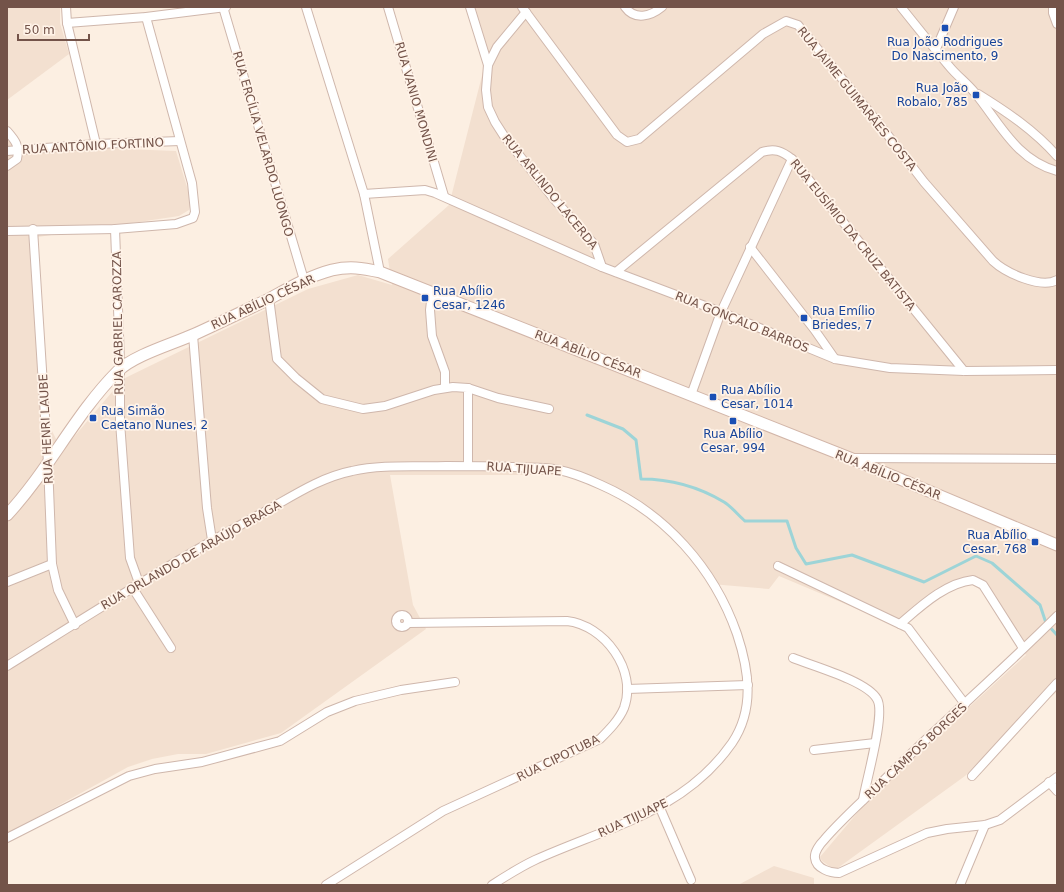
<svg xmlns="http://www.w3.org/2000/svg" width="1064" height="892" font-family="'DejaVu Sans',sans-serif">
	<rect width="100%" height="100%" fill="#fcefe2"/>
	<!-- residential -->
	<g fill="#f3e0d0">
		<path d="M 7,7 L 60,7 L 60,23 L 69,54 L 7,100 Z"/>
		<path d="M 474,7 L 1057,7 L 1057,692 L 1014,727 L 965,776 L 835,870 L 822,861 L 820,857 L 869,799 L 1026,655 L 987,595 L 970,582 L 933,601 L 900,627 L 779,576 L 769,589 L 711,584 L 682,544 L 657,521 L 614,493 L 565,475 L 390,475 L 413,605 L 426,629 L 281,733 L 206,754 L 178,754 L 152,759 L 128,767 L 7,834 L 7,127 L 22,145 L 176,151 L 191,200 L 189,210 L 179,216 L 38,237 L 49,425 L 62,451 L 123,379 L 308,289 L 358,275 L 392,285 L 388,259 L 449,205 L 488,52 Z"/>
		<path d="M 774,866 L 814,878 L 814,885 L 738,885 Z"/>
	</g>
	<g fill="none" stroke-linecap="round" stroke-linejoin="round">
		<!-- stream -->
		<path stroke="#9dd4d7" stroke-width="3" d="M 587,415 L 623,429 L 636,440 L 641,479 C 670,479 699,487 724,502 C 732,507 738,515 745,521 L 787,521 L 796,548 L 806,564 L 852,555 L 924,582 L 976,556 L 992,563 L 1040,605 L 1046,623 L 1057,635"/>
		<defs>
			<g id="minor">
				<path d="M 66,7 L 67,23 L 96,144"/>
				<path d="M 223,7 L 304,280"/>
				<path d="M 306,7 L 364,194 L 380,272"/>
				<path d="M 388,7 L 444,196"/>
				<path d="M 470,7 L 488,65"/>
				<path d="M 522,7 L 617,135 L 627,142 L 639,139 L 763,34 L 786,21 L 798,25 L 880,125 L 924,182 L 993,261 C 1006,273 1041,289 1057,280"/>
				<path d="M 625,7 C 635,21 651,16 662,7"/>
				<path d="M 901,7 C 917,27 933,47 949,66 C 957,76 967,83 975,93 C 999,122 1016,160 1057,171"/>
				<path d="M 1053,7 L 1053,13 L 1057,24"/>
				<path d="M 526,12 L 497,47 L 488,65 L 486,90 L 488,107 L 495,122 L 504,136 L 554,199 L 594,244 L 602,267"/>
				<path d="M 67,23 L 146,17 L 226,7"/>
				<path d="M 936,49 L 954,7"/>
				<path d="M 978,94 C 1007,112 1034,130 1057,156"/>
				<path d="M 7,131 C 15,140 20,146 17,159 L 7,166"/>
				<path d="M 7,151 L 96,144 L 180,141"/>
				<path d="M 364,194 L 425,190 L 435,193 L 602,267 L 721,312 L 835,359 L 890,368 L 964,371 L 1057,370"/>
				<path d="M 33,229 L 48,463 L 52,564 L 58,590 L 75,625"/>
				<path d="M 115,229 L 120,361 L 120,422 L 130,558 L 139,583"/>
				<path d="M 7,231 L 115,229 L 176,224 L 193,218 L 195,212 L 192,183 L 146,17"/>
				<path d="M 750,247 L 814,329 L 835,359"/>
				<path d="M 616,272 L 762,152 C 775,148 782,151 792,159 L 964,371"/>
				<path d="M 432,293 L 430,310 L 432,336 L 445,372 L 445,388"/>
				<path d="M 269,298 L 277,359 L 296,378 L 322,399 L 363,409 L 385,406 L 434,390 L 453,387 L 468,388 L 468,466"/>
				<path d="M 193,335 L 207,508 L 212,540"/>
				<path d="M 468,388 L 498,398 L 549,409"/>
				<path d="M 691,395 L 721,312 L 792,159"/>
				<path d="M 854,458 L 1057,459"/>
				<path d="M 778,566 L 908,628 L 965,704"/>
				<path d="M 7,582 L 52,564"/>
				<path d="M 132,587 L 171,648"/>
				<circle cx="402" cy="621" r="6"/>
				<path d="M 1057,616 C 1000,673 939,725 882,782 C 863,801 842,819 824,840 C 820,844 814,852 815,858 C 816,869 831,873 839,873 L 927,833 L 947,829 L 985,825 L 1000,820 L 1057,777"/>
				<path d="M 900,624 C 920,607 945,583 973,580 L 983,585 L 1023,648"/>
				<path d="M 793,658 C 813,666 867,681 877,699 C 886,713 866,781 863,800"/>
				<path d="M 7,666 C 89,615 170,563 255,517 C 287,500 317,478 352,471 C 382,464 415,467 446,466 C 469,466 492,466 515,467 C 530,468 545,467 559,470 C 574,473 588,479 601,485 C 665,513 714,568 737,634 C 749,670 755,709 732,743 C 684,812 608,827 535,860 C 520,867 506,876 492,885"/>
				<path d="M 627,689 L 748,685"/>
				<path d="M 814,750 L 875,743"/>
				<path d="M 972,776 L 1057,683"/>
				<path d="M 1049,782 L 1057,791"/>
				<path d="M 660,808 L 691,880"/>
				<path d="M 7,838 L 129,776 L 155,769 L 202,762 L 280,741 L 327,712 L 355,701 L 401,690 L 455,682"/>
				<path d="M 326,885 L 443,811 L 600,739 C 609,730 619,720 624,708 C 638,670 604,625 567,621 L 408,623"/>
				<path d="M 960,885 L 985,825"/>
			</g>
			<path id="secondary" d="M 7,515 C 49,470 75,414 118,371 C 134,355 173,344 195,334 C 219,323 244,311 269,299 C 289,288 309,276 332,270 C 350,266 362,268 380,272 L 850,458 L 1057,545"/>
		</defs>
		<!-- minor casing -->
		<use href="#minor" stroke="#cfb7ac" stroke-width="10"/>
		<!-- secondary casing -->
		<use href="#secondary" stroke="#d2b6a9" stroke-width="13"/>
		<!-- minor -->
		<use href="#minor" stroke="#fff" stroke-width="8"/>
		<!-- secondary -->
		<use href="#secondary" stroke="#fff" stroke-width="11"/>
	</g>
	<!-- markers -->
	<g fill="#1a4fb4" stroke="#fff3e8" stroke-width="1.5">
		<rect x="941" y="24" width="8" height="8" rx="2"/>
		<rect x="972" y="91" width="8" height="8" rx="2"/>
		<rect x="421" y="294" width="8" height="8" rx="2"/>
		<rect x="800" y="314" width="8" height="8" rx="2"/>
		<rect x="709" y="393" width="8" height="8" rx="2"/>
		<rect x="89" y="414" width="8" height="8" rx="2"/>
		<rect x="729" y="417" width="8" height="8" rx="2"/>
		<rect x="1031" y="538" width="8" height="8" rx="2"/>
	</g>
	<g text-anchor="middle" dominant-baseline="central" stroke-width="3.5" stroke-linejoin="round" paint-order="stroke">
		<!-- transit labels -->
		<g font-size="12" fill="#164399" stroke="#fff3e8" text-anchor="start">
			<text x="945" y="42" text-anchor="middle">Rua João Rodrigues<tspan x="945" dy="14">Do Nascimento, 9</tspan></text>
			<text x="968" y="88" text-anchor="end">Rua João<tspan x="968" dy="14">Robalo, 785</tspan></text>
			<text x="433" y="291">Rua Abílio<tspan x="433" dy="14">Cesar, 1246</tspan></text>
			<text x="812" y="311">Rua Emílio<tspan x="812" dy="14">Briedes, 7</tspan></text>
			<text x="721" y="390">Rua Abílio<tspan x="721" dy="14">Cesar, 1014</tspan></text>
			<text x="101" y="411">Rua Simão<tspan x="101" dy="14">Caetano Nunes, 2</tspan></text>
			<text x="733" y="434" text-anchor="middle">Rua Abílio<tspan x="733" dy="14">Cesar, 994</tspan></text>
			<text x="1027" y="535" text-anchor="end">Rua Abílio<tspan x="1027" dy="14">Cesar, 768</tspan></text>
		</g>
		<!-- street labels -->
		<g font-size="12" fill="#735349" stroke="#fff3e8">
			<text transform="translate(857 99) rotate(51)">RUA JAIME GUIMARÃES COSTA</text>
			<text transform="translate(416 102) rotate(74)">RUA VANIO MONDINI</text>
			<text transform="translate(263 144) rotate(74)">RUA ERCÍLIA VELARDO LUONGO</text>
			<text transform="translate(93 146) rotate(-3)">RUA ANTÔNIO FORTINO</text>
			<text transform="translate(550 192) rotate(51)">RUA ARLINDO LACERDA</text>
			<text transform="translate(853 235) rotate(51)">RUA EUSÍMIO DA CRUZ BATISTA</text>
			<text transform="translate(263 302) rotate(-25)">RUA ABÍLIO CÉSAR</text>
			<text transform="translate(742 322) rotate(22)">RUA GONÇALO BARROS</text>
			<text transform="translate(118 323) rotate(-91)">RUA GABRIEL CAROZZA</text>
			<text transform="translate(588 354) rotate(21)">RUA ABÍLIO CÉSAR</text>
			<text transform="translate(46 429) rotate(-93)">RUA HENRI LAUBE</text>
			<text transform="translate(524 469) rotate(4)">RUA TIJUAPE</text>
			<text transform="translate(888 475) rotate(22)">RUA ABÍLIO CÉSAR</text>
			<text transform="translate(191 555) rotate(-30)">RUA ORLANDO DE ARAÚJO BRAGA</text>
			<text transform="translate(916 751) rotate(-43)">RUA CAMPOS BORGES</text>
			<text transform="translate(558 758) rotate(-26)">RUA CIPOTUBA</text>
			<text transform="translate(633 818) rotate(-25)">RUA TIJUAPE</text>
		</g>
	</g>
	<!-- border -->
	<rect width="1064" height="892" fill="none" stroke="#735349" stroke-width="16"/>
	<!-- scale -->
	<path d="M18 34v6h71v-6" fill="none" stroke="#735349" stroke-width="2"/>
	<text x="24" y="34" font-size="12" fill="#735349" stroke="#fff3e8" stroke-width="3" paint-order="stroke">50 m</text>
</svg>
